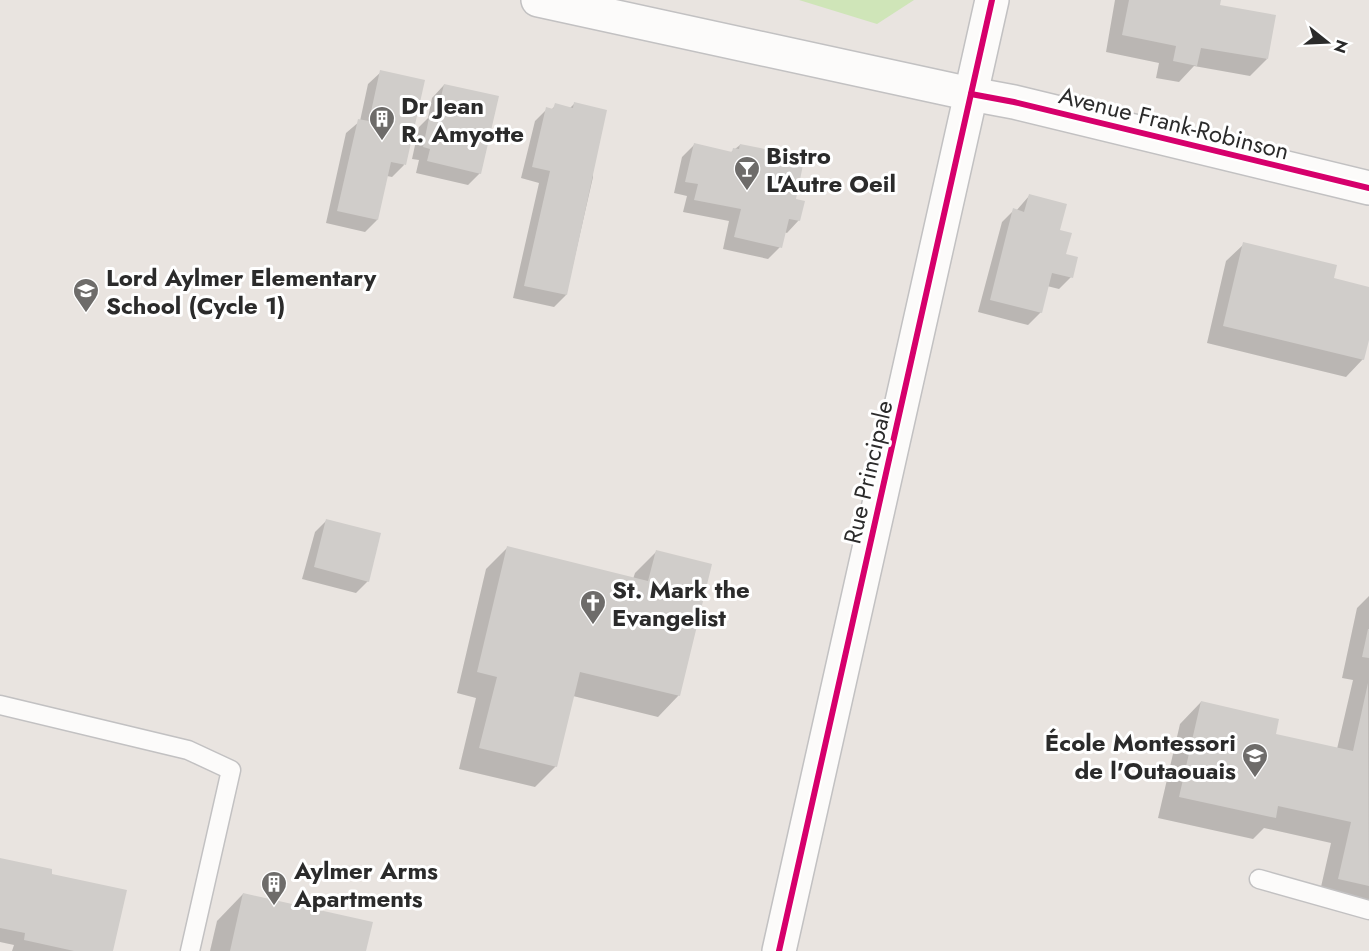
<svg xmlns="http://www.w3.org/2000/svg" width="1369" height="951" font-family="Jost,sans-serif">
	<rect width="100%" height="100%" fill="#e9e4e0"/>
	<!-- green -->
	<path fill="#cfe5b8" d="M 799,0 L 914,0 L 877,24 Z"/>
	<!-- shadow -->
	<g fill="#0003">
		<path d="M 1115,0 L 1219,0 L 1218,6 L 1267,59 L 1250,76 L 1194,66 L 1179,82 L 1156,78 L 1159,63 L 1106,52 Z"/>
		<path d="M 381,72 L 404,165 L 392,177 L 387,176 L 377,220 L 365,232 L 326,223 L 346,133 L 360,121 L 368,84 Z"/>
		<path d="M 444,85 L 480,173 L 468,185 L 416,173 L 419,160 L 412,159 L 419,127 L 428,118 L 432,98 Z"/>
		<path d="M 574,104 L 593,177 L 566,295 L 554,307 L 513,298 L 539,183 L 521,178 L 535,121 L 547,109 L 551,110 L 556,105 L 570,108 Z"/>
		<path d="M 694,145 L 730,153 L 740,145 L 771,158 L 794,200 L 799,220 L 787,233 L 784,232 L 780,247 L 768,259 L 723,249 L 729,221 L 683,212 L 687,196 L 674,193 L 682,157 Z"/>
		<path d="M 1029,196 L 1059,231 L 1071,277 L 1059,289 L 1047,286 L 1041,312 L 1028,325 L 978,312 L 1002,222 L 1014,210 L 1016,211 Z"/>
		<path d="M 1244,244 L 1332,279 L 1369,288 L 1369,333 L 1363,359 L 1346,377 L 1207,343 L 1226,261 Z"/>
		<path d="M 327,520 L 368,581 L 356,593 L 302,579 L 315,532 Z"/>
		<path d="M 507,548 L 633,579 L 635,573 L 656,552 L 679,695 L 658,717 L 573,696 L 556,766 L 535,787 L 459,769 L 476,698 L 457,693 L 486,569 Z"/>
		<path d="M 1369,596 L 1369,911 L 1318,900 L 1331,843 L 1264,828 L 1253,839 L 1158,818 L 1180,724 L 1201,702 L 1274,735 L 1337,749 L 1353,680 L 1342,678 L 1357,608 Z"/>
		<path d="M 0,859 L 50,875 L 111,951 L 12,951 L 14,945 L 0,942 Z"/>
		<path d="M 243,894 L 365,951 L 210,951 L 217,921 Z"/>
	</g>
	<!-- building -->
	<g fill="#d0cdca">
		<path d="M 1129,0 L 1221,0 L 1220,5 L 1276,15 L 1268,59 L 1201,48 L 1197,66 L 1173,61 L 1176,46 L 1122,35 Z"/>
		<path d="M 380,70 L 425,80 L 406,165 L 391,162 L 378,220 L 337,211 L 358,119 L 369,121 Z"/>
		<path d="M 444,84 L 499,96 L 481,174 L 427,161 L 430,149 L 423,147 L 430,113 L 437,114 Z"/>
		<path d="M 574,102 L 607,110 L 567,295 L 524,286 L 550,171 L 532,167 L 546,107 L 553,109 L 555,103 L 573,108 Z"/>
		<path d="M 694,143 L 732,152 L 733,148 L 739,149 L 740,144 L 775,151 L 773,157 L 803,165 L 796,199 L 805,201 L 800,221 L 789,219 L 782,248 L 734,237 L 741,209 L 694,200 L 698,184 L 685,182 Z"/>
		<path d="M 1029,194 L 1067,204 L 1060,230 L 1072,233 L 1066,254 L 1078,257 L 1073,278 L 1052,273 L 1042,313 L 990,300 L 1013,208 L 1024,212 Z"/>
		<path d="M 1243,242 L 1337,265 L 1334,278 L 1369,287 L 1369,340 L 1364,360 L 1223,326 Z"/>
		<path d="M 326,519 L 381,533 L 369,582 L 314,567 Z"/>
		<path d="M 507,546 L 648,581 L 656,550 L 712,564 L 680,696 L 580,672 L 557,767 L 479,748 L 497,677 L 477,672 Z"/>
		<path d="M 1368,629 L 1369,629 L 1369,658 L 1362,657 Z"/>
		<path d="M 1368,683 L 1369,886 L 1338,879 L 1351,822 L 1278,806 L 1276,818 L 1179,797 L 1201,701 L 1279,719 L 1276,734 L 1353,751 Z"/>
		<path d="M 0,858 L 52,869 L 52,874 L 127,890 L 113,951 L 74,951 L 24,940 L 25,933 L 0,928 Z"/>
		<path d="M 243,893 L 373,922 L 366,951 L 230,951 Z"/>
	</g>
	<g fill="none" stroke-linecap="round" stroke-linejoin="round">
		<defs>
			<g id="lane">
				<path d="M 0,705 L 188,750 L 231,770 L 190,951"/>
				<path d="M 1259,879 L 1369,910"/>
			</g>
			<path id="street" d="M 971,94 L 1014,102 L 1369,188"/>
			<g id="secondary">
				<path d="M 538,0 L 971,94"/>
				<path d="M 779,951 L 992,0"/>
			</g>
		</defs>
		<!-- lane casing -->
		<use href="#lane" stroke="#c2c1c2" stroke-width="21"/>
		<!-- street casing -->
		<use href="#street" stroke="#c2c1c2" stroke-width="36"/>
		<!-- secondary casing -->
		<use href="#secondary" stroke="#c2c1c2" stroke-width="36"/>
		<!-- lane -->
		<use href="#lane" stroke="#fcfbfa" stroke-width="18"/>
		<!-- street -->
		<use href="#street" stroke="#fcfbfa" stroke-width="33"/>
		<!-- secondary -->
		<use href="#secondary" stroke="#fcfbfa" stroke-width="33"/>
		<defs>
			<g id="cycleway">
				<path d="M 971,94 L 1014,102 L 1369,188"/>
				<path d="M 779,951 L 992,0"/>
			</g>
		</defs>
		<!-- cycleway casing -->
		<use href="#cycleway" stroke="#fff" stroke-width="10"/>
		<!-- cycleway -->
		<use href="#cycleway" stroke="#d6006c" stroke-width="6"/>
	</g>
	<!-- icons -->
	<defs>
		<symbol id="building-pin" viewBox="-11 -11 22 30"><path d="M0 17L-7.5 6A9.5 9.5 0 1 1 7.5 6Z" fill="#6e6c6a" stroke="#fff"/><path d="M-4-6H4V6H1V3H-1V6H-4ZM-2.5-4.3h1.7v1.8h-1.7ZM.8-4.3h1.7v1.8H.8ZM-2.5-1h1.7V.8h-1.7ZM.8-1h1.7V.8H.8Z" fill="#fff"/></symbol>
		<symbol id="bar-pin" viewBox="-11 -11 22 30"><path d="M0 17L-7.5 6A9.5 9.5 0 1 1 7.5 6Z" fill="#6e6c6a" stroke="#fff"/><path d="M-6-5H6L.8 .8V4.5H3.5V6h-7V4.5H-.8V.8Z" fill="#fff"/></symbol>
		<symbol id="school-pin" viewBox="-11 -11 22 30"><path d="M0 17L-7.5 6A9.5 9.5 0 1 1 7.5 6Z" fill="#6e6c6a" stroke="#fff"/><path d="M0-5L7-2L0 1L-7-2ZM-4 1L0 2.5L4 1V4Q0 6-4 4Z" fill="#fff"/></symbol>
		<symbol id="church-pin" viewBox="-11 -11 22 30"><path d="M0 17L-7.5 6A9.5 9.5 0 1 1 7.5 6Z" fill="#6e6c6a" stroke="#fff"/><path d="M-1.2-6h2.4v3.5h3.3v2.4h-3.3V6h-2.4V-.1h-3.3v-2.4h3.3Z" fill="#fff"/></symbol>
	</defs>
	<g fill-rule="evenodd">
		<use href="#building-pin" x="367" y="104" width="30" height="40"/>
		<use href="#bar-pin" x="732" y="154" width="30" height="40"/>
		<use href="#school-pin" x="71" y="276" width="30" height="40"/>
		<use href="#church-pin" x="578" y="588" width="30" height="40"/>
		<use href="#school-pin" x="1240" y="741" width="30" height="40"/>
		<use href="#building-pin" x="259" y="869" width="30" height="40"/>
	</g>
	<g text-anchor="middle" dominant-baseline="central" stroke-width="6" stroke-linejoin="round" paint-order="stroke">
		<!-- poi labels -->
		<g font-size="24" font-weight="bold" fill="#2b2b2b" stroke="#fff" text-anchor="start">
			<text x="401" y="105">Dr Jean<tspan x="401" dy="28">R. Amyotte</tspan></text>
			<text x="766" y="155">Bistro<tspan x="766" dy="28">L'Autre Oeil</tspan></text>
			<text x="106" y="277">Lord Aylmer Elementary<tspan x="106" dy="28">School (Cycle 1)</tspan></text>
			<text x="612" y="589">St. Mark the<tspan x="612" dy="28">Evangelist</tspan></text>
			<text x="1236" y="742" text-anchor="end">École Montessori<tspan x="1236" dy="28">de l'Outaouais</tspan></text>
			<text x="294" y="870">Aylmer Arms<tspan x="294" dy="28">Apartments</tspan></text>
		</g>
		<!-- street labels -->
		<g font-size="24" fill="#2b2b2b" stroke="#fff">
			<text transform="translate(1174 123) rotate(14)">Avenue Frank-Robinson</text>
			<text transform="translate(868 472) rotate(-77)">Rue Principale</text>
		</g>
	</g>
	<!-- north arrow -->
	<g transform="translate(1327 42) rotate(108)" stroke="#ffffff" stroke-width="4.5" paint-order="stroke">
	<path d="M0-4.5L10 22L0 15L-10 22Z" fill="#2b2b2b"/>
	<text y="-9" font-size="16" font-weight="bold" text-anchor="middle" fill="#2b2b2b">N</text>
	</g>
</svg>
